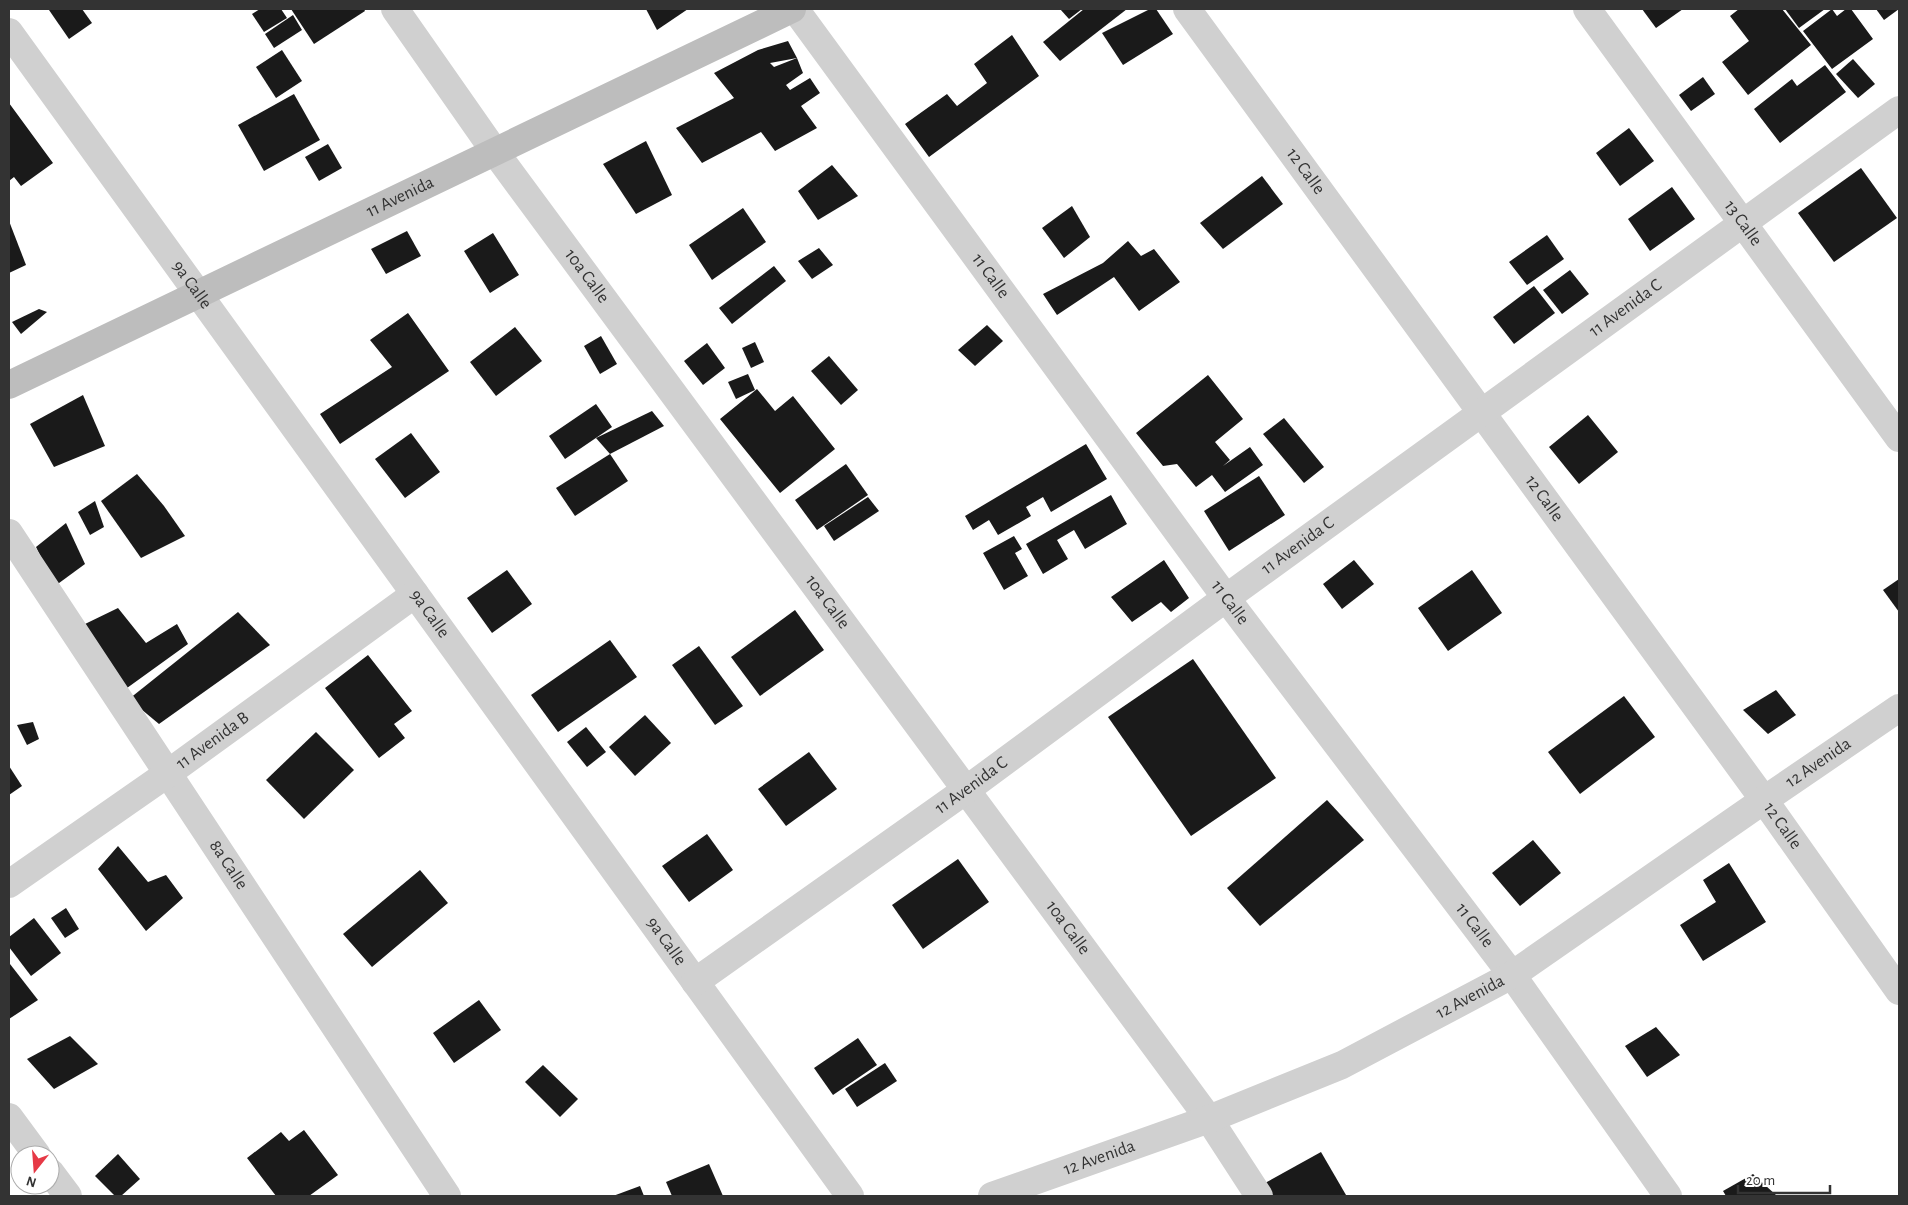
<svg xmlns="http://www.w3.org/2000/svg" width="1908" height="1205" font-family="'Alegreya Sans',sans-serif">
	<rect width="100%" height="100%" fill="#fff"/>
	<!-- building -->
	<g fill="#1a1a1a">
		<path d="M 50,9 L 82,9 L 92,23 L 69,39 L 49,10 Z"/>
		<path d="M 260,9 L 281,9 L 287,18 L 264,32 L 252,14 Z"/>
		<path d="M 291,9 L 364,9 L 365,11 L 314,44 Z"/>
		<path d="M 646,9 L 688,9 L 657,30 Z"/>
		<path d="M 1060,9 L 1082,9 L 1069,19 Z"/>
		<path d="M 1084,9 L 1127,9 L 1060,61 L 1043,42 Z"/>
		<path d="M 1150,9 L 1156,9 L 1173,34 L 1123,65 L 1102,33 Z"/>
		<path d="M 1642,9 L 1683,9 L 1656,28 Z"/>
		<path d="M 1739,9 L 1782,9 L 1811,45 L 1748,95 L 1722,62 L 1749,41 L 1730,16 Z"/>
		<path d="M 1785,9 L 1825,9 L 1799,28 Z"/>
		<path d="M 1832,9 L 1837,16 L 1846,9 L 1851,9 L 1873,39 L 1832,69 L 1803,31 Z"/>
		<path d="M 1876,9 L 1899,9 L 1884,20 Z"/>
		<path d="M 293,15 L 302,30 L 274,48 L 265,34 Z"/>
		<path d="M 1012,35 L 1039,76 L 929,157 L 905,124 L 947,94 L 957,106 L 987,83 L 974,64 Z"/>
		<path d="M 788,41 L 797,58 L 770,63 L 774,67 L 797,58 L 803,73 L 786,85 L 790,90 L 810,78 L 820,93 L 801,106 L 817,128 L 775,151 L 761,132 L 702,163 L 676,128 L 734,98 L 714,73 L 758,50 Z"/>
		<path d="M 282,50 L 302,81 L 276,98 L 256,67 Z"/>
		<path d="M 1853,59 L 1875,84 L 1858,98 L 1836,74 Z"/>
		<path d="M 1825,65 L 1846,92 L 1780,143 L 1754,109 L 1792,79 L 1797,86 Z"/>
		<path d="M 1703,77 L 1715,94 L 1691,111 L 1679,95 Z"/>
		<path d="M 294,94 L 320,140 L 264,171 L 238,125 Z"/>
		<path d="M 9,103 L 53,163 L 21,186 L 14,177 L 9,181 Z"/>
		<path d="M 1629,128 L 1654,161 L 1620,186 L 1596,153 Z"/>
		<path d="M 646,141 L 672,195 L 636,214 L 603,164 Z"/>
		<path d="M 328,144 L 342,168 L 319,181 L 305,157 Z"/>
		<path d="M 832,165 L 858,196 L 818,220 L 798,191 Z"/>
		<path d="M 1861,168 L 1897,218 L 1834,262 L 1798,213 Z"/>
		<path d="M 1262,176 L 1283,204 L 1223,249 L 1200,223 Z"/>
		<path d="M 1672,187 L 1695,219 L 1650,251 L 1628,219 Z"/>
		<path d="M 1072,206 L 1090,237 L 1064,258 L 1042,228 Z"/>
		<path d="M 743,208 L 766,242 L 712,280 L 689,245 Z"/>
		<path d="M 9,221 L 26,265 L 9,273 Z"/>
		<path d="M 407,231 L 421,256 L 386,274 L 371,249 Z"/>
		<path d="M 493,233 L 519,275 L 490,293 L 464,251 Z"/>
		<path d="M 1547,235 L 1564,259 L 1527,285 L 1509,262 Z"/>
		<path d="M 1128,241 L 1141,256 L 1154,249 L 1180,282 L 1139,311 L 1114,277 L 1057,315 L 1043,294 L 1103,263 Z"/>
		<path d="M 819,248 L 833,265 L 812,279 L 798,261 Z"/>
		<path d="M 774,266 L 786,281 L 732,324 L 719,308 Z"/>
		<path d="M 1570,270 L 1589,294 L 1562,314 L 1543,290 Z"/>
		<path d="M 1534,286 L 1555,313 L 1514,344 L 1493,317 Z"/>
		<path d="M 39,309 L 47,312 L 21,334 L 12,322 Z"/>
		<path d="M 408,313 L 449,371 L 340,444 L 320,414 L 392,367 L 370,340 Z"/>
		<path d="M 987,325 L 1003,341 L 975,366 L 958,350 Z"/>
		<path d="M 515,327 L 542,361 L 496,396 L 470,362 Z"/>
		<path d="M 601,336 L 617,364 L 600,374 L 584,346 Z"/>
		<path d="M 755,342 L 764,362 L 751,368 L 742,348 Z"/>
		<path d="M 707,343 L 725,368 L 703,385 L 684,361 Z"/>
		<path d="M 829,356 L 858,390 L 841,405 L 811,371 Z"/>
		<path d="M 748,374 L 755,390 L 736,399 L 728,382 Z"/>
		<path d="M 1208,375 L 1243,419 L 1215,442 L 1230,460 L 1223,466 L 1250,447 L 1263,465 L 1225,492 L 1212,475 L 1196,487 L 1177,464 L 1163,466 L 1136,433 Z"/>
		<path d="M 757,389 L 775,411 L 793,396 L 835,449 L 780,493 L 720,419 Z"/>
		<path d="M 83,395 L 105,446 L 54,467 L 30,424 Z"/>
		<path d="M 596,404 L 612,427 L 565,459 L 549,436 Z"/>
		<path d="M 652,411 L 664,426 L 610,454 L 596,438 Z"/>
		<path d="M 1588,415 L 1618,452 L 1579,484 L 1549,447 Z"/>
		<path d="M 1284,418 L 1324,467 L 1304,483 L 1263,434 Z"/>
		<path d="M 411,433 L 440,472 L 405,498 L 375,459 Z"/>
		<path d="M 1086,444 L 1107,479 L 1051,512 L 1043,497 L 1026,507 L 1031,516 L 998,535 L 989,520 L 973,530 L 965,516 Z"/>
		<path d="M 610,454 L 628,481 L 575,516 L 556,488 Z"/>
		<path d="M 846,464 L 868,495 L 817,530 L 795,500 Z"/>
		<path d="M 137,474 L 164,506 L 185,536 L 141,558 L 101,501 Z"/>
		<path d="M 1259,476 L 1285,515 L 1229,551 L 1204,511 Z"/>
		<path d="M 1111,495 L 1127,524 L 1085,549 L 1074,530 L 1057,540 L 1068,559 L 1043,574 L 1026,544 Z"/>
		<path d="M 868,497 L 879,511 L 834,541 L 824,526 Z"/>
		<path d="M 95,501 L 104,527 L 90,535 L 78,512 Z"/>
		<path d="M 66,523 L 85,564 L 55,586 L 36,547 Z"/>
		<path d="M 1014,536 L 1022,549 L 1015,553 L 1028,576 L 1004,590 L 983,553 Z"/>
		<path d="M 1164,560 L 1189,598 L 1171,612 L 1161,602 L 1132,622 L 1111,597 Z"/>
		<path d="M 1354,560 L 1374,584 L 1342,609 L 1323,584 Z"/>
		<path d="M 507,570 L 532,604 L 492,633 L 467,598 Z"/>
		<path d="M 1472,570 L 1502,613 L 1448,651 L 1418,608 Z"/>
		<path d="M 1899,579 L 1899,612 L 1883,590 Z"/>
		<path d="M 118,608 L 146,643 L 177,624 L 188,644 L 127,688 L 85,624 Z"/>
		<path d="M 795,610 L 824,650 L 760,696 L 731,657 Z"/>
		<path d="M 238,612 L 270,645 L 159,724 L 129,699 Z"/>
		<path d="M 610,640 L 637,677 L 558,732 L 531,695 Z"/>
		<path d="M 699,646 L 743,706 L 715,725 L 672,665 Z"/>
		<path d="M 368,655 L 412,711 L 394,724 L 405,738 L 379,758 L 325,688 Z"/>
		<path d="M 1193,659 L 1276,778 L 1191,836 L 1108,717 Z"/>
		<path d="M 1776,690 L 1796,715 L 1768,734 L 1743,710 Z"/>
		<path d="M 1624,696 L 1655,737 L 1580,794 L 1548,752 Z"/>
		<path d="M 645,715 L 671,743 L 635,776 L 609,747 Z"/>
		<path d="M 33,722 L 39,739 L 27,745 L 17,725 Z"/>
		<path d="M 586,727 L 606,752 L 587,767 L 567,742 Z"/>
		<path d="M 316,732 L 354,770 L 304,819 L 266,780 Z"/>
		<path d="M 809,752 L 837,789 L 786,826 L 758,789 Z"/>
		<path d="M 9,766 L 22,786 L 9,795 Z"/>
		<path d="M 1327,800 L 1364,840 L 1260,926 L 1227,888 Z"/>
		<path d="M 707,834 L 733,870 L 689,902 L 662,866 Z"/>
		<path d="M 1533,840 L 1561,873 L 1520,906 L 1492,873 Z"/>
		<path d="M 118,846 L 148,882 L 166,875 L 183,898 L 146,931 L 98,869 Z"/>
		<path d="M 958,859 L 989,902 L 923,949 L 892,905 Z"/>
		<path d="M 1729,863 L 1766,922 L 1703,961 L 1680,925 L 1716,902 L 1703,880 Z"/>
		<path d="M 420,870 L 448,903 L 372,967 L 343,934 Z"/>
		<path d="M 66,908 L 79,929 L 65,938 L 51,918 Z"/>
		<path d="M 34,918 L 61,953 L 31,976 L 9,947 L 9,937 Z"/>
		<path d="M 10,964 L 38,1000 L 9,1019 L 9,965 Z"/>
		<path d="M 479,1000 L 501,1030 L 454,1063 L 433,1033 Z"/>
		<path d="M 1656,1027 L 1680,1055 L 1647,1077 L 1625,1046 Z"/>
		<path d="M 70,1036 L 98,1064 L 54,1089 L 27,1059 Z"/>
		<path d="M 858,1038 L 877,1065 L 833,1095 L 814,1068 Z"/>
		<path d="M 885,1063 L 897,1081 L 857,1107 L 845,1089 Z"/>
		<path d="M 543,1065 L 578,1099 L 560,1117 L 525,1082 Z"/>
		<path d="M 304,1130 L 338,1175 L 309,1196 L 276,1196 L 247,1158 L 281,1132 L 289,1141 Z"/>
		<path d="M 1321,1152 L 1346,1195 L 1273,1196 L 1265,1183 Z"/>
		<path d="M 118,1154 L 140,1179 L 121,1196 L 115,1196 L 95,1176 Z"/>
		<path d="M 709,1164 L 723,1196 L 672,1196 L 666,1182 Z"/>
		<path d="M 1753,1174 L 1777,1196 L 1726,1196 L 1723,1191 Z"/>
		<path d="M 640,1186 L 644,1196 L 613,1196 Z"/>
	</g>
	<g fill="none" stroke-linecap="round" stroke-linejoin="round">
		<!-- street -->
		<g stroke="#d0d0d0" stroke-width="28">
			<path id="s1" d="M 395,9 L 495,152 L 1209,1119 L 1259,1196"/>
			<path id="s2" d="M 795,9 L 1226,598 L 1512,975 L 1668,1196"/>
			<path id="s3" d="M 1187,9 L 1764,800 L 1899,991"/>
			<path id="s4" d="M 1587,9 L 1899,438"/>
			<path id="s5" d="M 9,32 L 850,1196"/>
			<path id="s6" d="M 9,533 L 447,1196"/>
			<path id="s7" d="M 9,884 L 167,774 L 415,594"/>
			<path id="s8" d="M 695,982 L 966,790 L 1226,598 L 1899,110"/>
			<path d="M 9,1117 L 37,1155"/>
			<path d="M 50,1172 L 68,1196"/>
			<path id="s9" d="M 992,1196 L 1209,1119 L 1342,1065 L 1512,975 L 1764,800 L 1899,708"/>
		</g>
		<!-- secondary -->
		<path stroke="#bdbdbd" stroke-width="28" id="s10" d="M 9,385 L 792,9"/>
	</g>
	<g text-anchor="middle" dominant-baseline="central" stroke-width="5" stroke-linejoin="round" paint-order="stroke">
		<!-- street labels -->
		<g font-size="18" fill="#333" stroke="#fff">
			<text stroke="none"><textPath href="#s3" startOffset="201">12 Calle</textPath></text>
			<text stroke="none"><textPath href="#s10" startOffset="434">11 Avenida</textPath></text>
			<text stroke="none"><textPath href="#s4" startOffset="265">13 Calle</textPath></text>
			<text stroke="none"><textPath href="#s1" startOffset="329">10a Calle</textPath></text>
			<text stroke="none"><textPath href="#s2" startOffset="331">11 Calle</textPath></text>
			<text stroke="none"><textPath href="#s5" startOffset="312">9a Calle</textPath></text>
			<text stroke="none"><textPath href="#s8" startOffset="1149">11 Avenida C</textPath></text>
			<text stroke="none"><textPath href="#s3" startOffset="606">12 Calle</textPath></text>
			<text stroke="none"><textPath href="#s8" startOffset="744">11 Avenida C</textPath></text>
			<text stroke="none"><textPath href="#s1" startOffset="734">10a Calle</textPath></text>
			<text stroke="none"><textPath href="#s2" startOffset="736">11 Calle</textPath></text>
			<text stroke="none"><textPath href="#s5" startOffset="718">9a Calle</textPath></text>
			<text stroke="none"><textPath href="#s7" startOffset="249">11 Avenida B</textPath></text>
			<text stroke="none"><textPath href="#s9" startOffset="939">12 Avenida</textPath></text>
			<text stroke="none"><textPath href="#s8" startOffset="339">11 Avenida C</textPath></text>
			<text stroke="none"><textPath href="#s3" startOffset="1011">12 Calle</textPath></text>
			<text stroke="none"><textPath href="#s6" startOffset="398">8a Calle</textPath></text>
			<text stroke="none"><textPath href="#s2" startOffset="1141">11 Calle</textPath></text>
			<text stroke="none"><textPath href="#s1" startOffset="1139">10a Calle</textPath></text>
			<text stroke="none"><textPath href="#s5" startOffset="1122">9a Calle</textPath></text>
			<text stroke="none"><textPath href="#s9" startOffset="519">12 Avenida</textPath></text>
			<text stroke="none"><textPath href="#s9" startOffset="114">12 Avenida</textPath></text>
		</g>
	</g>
	<!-- border -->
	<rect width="1908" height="1205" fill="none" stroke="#333333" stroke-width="20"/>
	<!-- north arrow -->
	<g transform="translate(35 1170) rotate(197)"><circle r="24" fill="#ffffff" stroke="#adadad"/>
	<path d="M0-4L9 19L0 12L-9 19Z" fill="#e63946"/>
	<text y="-8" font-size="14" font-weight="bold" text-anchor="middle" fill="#333333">N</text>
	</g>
	<!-- scale -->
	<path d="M1738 1185v8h92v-8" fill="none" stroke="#333333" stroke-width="2.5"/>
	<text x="1746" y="1185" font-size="15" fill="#333333" stroke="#ffffff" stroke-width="4" paint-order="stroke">20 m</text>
</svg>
